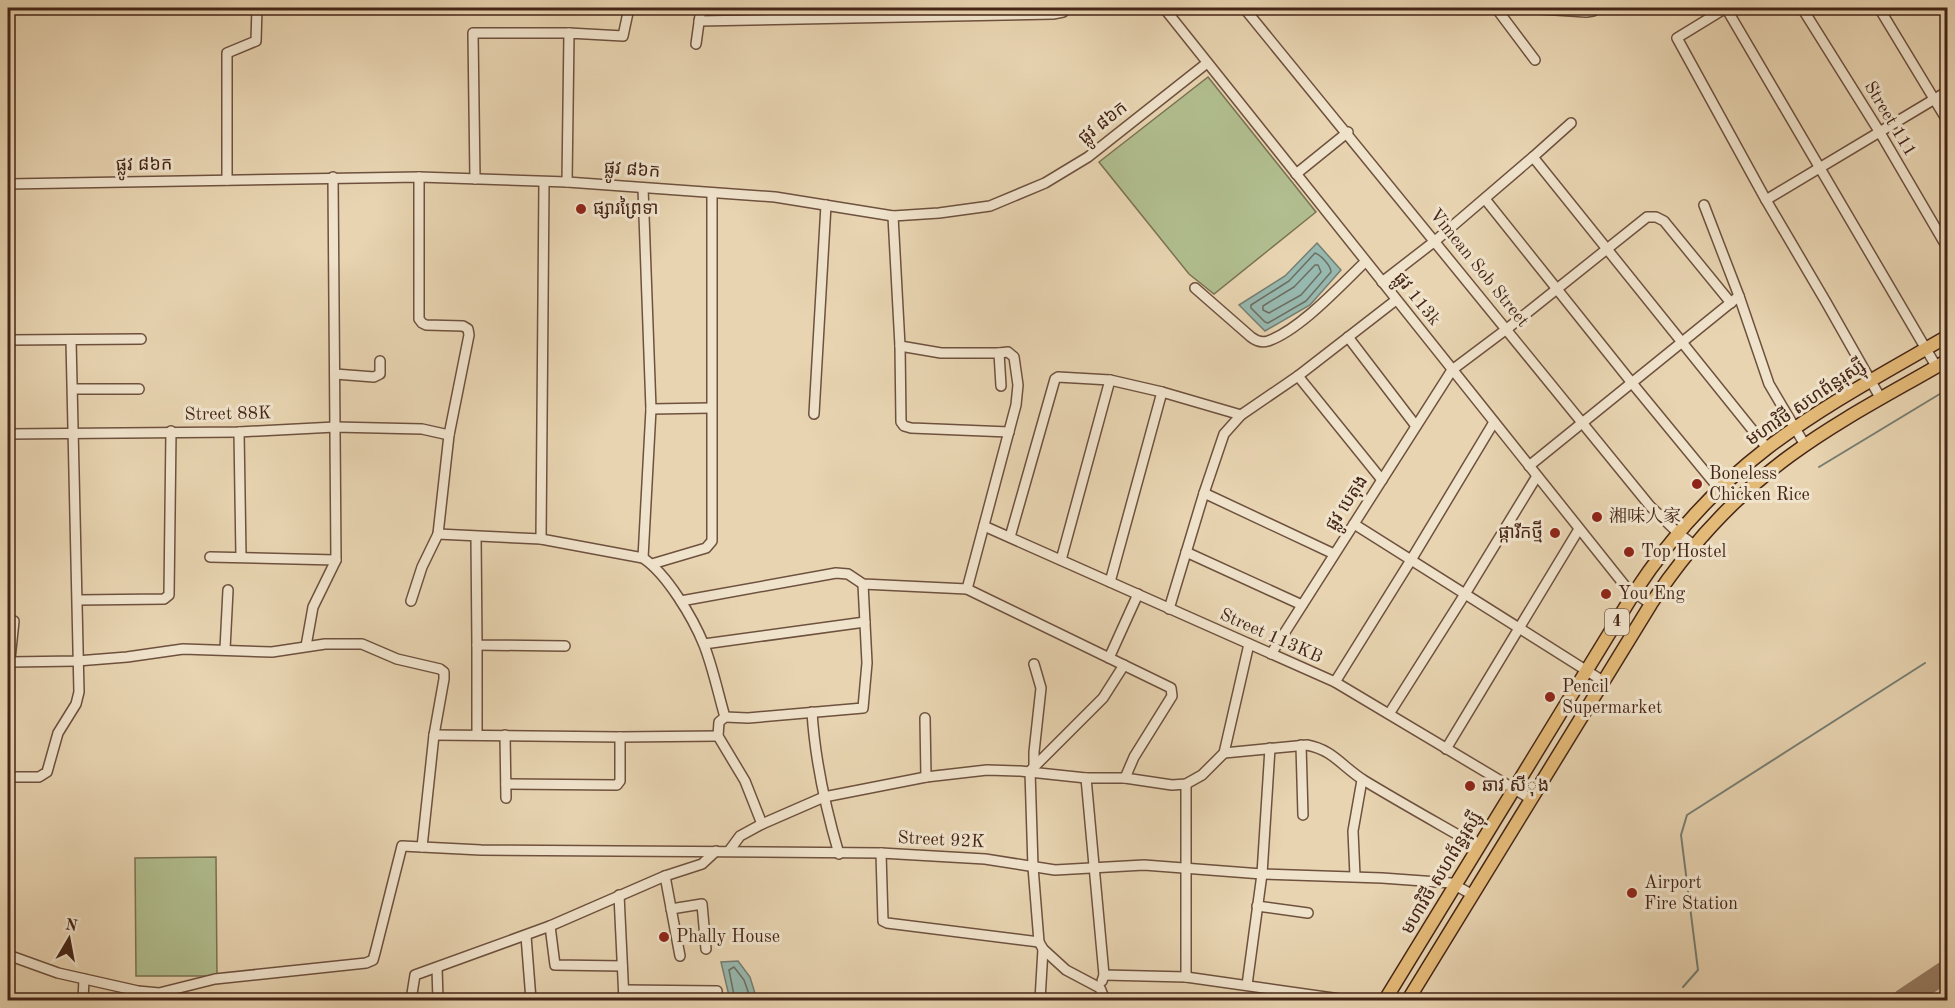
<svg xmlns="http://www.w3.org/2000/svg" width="1955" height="1008" font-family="'Old Standard TT','Noto Serif SC','Noto Sans Khmer',serif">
	<rect width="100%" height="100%" fill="#e8d4b1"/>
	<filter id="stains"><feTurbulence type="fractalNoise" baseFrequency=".00333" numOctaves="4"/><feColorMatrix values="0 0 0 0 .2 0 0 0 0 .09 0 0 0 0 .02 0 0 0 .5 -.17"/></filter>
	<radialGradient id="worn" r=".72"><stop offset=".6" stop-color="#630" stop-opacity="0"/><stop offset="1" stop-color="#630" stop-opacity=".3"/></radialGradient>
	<!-- green -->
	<g fill="#b1be8f" stroke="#7b7253" stroke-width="1.5">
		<path d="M 1208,77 L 1316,212 L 1214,294 L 1189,274 L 1099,162 Z"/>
		<path d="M 216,857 L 217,976 L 136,976 L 135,858 Z"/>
	</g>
	<!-- water -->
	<g fill="#97b8ae" stroke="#767d72" stroke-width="1.5">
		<path d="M 1317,243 L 1341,270 L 1310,305 L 1265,331 L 1239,305 L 1285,276 Z"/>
		<path d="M 738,961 L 750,977 L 757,1000 L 730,1000 L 721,962 Z"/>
	</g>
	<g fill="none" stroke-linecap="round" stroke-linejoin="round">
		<!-- shore -->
		<g stroke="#6e6e62" stroke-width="1.5">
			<path d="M 1315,253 C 1321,255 1331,266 1331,272 L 1306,301 L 1268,323 L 1265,322 L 1251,308 L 1251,305 L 1289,281 Z"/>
			<path d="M 1315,265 L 1318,265 L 1321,272 L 1301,295 L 1269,313 L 1263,310 L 1263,306 L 1294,287 Z"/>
			<path d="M 735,1000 L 729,970 L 734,967 L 744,980 L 751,1000"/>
		</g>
		<!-- stream -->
		<g stroke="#767d72" stroke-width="2">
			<path d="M 1819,467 L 1948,389"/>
			<path d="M 1683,987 L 1698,970 L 1681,835 L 1687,815 L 1925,663"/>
			<path d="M 1668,1000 L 1673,996"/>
		</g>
		<!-- taxiway -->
		<path stroke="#967c64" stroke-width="22" d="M 1903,1000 L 1948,970"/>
		<defs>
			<g id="minor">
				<path d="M 1164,8 L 1626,587 L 1651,604"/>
				<path d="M 1244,8 L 1650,506 L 1678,533 L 1694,545"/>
				<path d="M 1496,8 L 1535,60"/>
				<path d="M 1523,8 L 1586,12 L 1593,11 L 1594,8"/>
				<path d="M 1726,8 L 1677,38 L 1766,200 L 1826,302 L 1881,399"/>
				<path d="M 1726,8 L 1936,366"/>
				<path d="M 1802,8 L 1879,131 L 1948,249"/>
				<path d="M 1879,8 L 1948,122"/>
				<path d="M 699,21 L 1053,14 L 1063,12 L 1063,8"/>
				<path d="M 696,44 L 701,8"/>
				<path d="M 1571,123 L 1533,157 L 1767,448"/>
				<path d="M 1296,174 L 1348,132"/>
				<path d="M 475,179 L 473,33 L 569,33"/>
				<path d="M 227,180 L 227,53 L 256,41 L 257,8"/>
				<path d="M 567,182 L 569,33 L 623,36 L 629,8"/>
				<path d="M 8,184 L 419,177 L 567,182 L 775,197 L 893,216 L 939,213 L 990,206 L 1045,183 L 1088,157 L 1207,63"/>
				<path d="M 643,188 L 651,409 L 643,558"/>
				<path d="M 1485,199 L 1632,383 L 1720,490"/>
				<path d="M 1766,200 L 1948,91"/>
				<path d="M 1704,205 L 1739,296 L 1769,384 L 1805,445"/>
				<path d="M 893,216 L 900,346 L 901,422 L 904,426 L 911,428 L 1009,432"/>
				<path d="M 1382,282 L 1435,241 L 1533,157"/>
				<path d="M 1195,288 L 1251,337 C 1256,341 1261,343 1268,341 C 1300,330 1341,285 1365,262"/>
				<path d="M 1348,337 L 1416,426"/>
				<path d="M 10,340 L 141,339"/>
				<path d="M 900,346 L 941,353 L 999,353 L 1001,386"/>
				<path d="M 335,374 L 374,377 L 380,374 L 380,361"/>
				<path d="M 1298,376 L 1382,480"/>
				<path d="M 73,389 L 139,389"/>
				<path d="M 651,409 L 711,408"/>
				<path d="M 814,414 L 826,205"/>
				<path d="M 239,432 L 241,557"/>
				<path d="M 8,434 L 239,432 L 335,427 L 422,429 L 449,435"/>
				<path d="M 1529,466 L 1739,296"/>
				<path d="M 1204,493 L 1334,554"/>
				<path d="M 1354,524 L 1603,681"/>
				<path d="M 984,526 L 1335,682 L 1531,799"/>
				<path d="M 438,534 L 541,539 L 643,558 C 667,574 693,618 704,645 C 713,668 718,693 725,717 L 719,722 L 718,736 L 745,781 L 762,824"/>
				<path d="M 476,537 L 477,645 L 565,646"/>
				<path d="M 1010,537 L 1055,379 L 1058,377 L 1110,380 L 1162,392 L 1241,415"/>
				<path d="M 541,539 L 544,182"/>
				<path d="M 1186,552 L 1302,605"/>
				<path d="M 210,557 L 336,560"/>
				<path d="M 1061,560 L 1110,380"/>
				<path d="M 652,564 L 706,548 L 712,541 L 712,193"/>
				<path d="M 1110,582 L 1162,392"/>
				<path d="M 967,589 L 1016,405 L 1018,385 L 1014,357 L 1008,352 L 999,353"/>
				<path d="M 78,600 L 164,599 L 169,595 L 171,431"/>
				<path d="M 411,601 L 422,567 L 438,534 L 449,435 L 469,335 L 468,329 L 463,326 L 426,325 L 422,323 L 419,319 L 419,177"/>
				<path d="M 681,601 L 836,573 L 848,574 L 863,584 L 967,589 L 1171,688 L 1172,696 L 1134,757 L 1125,778"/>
				<path d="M 1169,609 L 1204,493 L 1224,434 L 1241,415 L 1298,376 L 1396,300"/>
				<path d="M 704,644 L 865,622"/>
				<path d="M 477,645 L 477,735"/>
				<path d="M 306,646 L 313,607 L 336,560 L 333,177"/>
				<path d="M 225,649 L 228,590"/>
				<path d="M 1271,654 L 1452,370 L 1508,328 L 1647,217 L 1656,217 L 1664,221 L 1731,303"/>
				<path d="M 1109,658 L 1138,594"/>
				<path d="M 10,662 L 77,661 L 127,657 L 183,649 L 272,652 L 325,644 L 362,644 L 397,659 L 440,669 L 444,672 L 444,679 L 434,735 L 422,847"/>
				<path d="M 1034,664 L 1041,688 L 1034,752 L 1034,765"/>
				<path d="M 8,678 L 14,621"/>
				<path d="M 1335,682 L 1411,560 L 1494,422"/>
				<path d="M 812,712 C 815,761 825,806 839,854"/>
				<path d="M 1389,714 L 1465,594 L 1537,476"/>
				<path d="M 725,717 L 748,718 L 863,708 L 867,663 L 863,584"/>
				<path d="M 925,718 L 926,777"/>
				<path d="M 434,735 L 620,737 L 718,736"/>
				<path d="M 505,735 L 506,798"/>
				<path d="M 1301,745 L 1303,815"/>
				<path d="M 1446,749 L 1579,529"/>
				<path d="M 1224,753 L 1307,745 C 1334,750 1343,768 1365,781 C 1403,804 1441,825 1479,847"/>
				<path d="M 8,777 L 39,777 L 47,772 L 58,733 L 76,704 L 79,692 L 71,340"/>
				<path d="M 1086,778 L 1104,975 L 1102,981"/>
				<path d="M 506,784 L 617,785 L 620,781 L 620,737"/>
				<path d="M 729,851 L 740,836 L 762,824 L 824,797 L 926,777 L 987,770 L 1020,771 L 1086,778 L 1125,778 L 1172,785 L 1186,784 L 1202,775 L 1224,753 L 1249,644"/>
				<path d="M 881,853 L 883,921 L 887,923 L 1039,942"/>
				<path d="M 665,876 L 680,956"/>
				<path d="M 1355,876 L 1353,831 L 1362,780"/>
				<path d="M 619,895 L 624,1000"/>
				<path d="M 1257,906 L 1308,913"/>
				<path d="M 671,909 L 702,904 L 706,949"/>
				<path d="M 550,926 L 555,965 L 622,966"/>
				<path d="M 526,936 L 531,1000"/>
				<path d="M 8,955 L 58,973 L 138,991 L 159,993 L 215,979 L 366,963 L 373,960 L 375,953 L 402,846 L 481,850 L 881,853 L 985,859 L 1055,870 L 1144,865 L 1262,874 L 1382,878 L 1451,883 L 1473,895"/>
				<path d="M 437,968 L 438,1000"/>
				<path d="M 1104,975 L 1186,977 L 1347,1000"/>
				<path d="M 1186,977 L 1186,784"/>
				<path d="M 1247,985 L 1262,874 L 1270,748"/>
				<path d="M 624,990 L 717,991 L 717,1000"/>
				<path d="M 83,1000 L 84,979"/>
				<path d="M 411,1000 L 415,975 L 550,926 L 665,876 L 702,864 L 716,851"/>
				<path d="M 1040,1000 L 1043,949"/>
				<path d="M 1105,1000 L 1100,988 L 1066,970 L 1043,949 L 1039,942 L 1033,867 L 1030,771 L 1103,698 L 1124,665"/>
			</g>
			<g id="highway">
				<path d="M 1385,1000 L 1634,593 C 1670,538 1714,489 1766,449 C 1822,406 1886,372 1948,336"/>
				<path d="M 1408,1000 L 1651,604 C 1689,546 1735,496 1791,455 C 1840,419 1895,391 1948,360"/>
			</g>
		</defs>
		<!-- minor casing -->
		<use href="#minor" stroke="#6e513e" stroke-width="12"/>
		<!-- highway casing -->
		<use href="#highway" stroke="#452517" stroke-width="15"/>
		<!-- minor -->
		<use href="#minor" stroke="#f0e3cc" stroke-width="9"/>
		<!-- highway -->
		<use href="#highway" stroke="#e4ba78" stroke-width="12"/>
	</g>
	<!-- markers -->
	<g fill="#8f2418" stroke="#f0e3cc" stroke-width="2">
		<circle cx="581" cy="209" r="6"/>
		<circle cx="1697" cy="484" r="6"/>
		<circle cx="1597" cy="517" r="6"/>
		<circle cx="1555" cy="533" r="6"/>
		<circle cx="1629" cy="552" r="6"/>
		<circle cx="1606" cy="594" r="6"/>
		<circle cx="1550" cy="697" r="6"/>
		<circle cx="1470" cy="786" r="6"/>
		<circle cx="1632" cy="893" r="6"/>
		<circle cx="664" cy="937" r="6"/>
	</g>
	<g text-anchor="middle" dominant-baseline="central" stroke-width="6" stroke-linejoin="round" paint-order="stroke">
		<!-- shield labels -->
		<rect fill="#f0e3cc" stroke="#785e4d" stroke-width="1.5" x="1605" y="609" width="24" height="26" rx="4.5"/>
		<g font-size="16" font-weight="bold" fill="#452517">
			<text x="1617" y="622">4</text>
		</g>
		<!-- street labels -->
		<g font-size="18" fill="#452517" stroke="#f0e3cc">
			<text transform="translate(1890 119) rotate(59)">Street 111</text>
			<text transform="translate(1103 123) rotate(-38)">ផ្លូវ ៨៦ក</text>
			<text transform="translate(144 165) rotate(-1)">ផ្លូវ ៨៦ក</text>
			<text transform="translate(632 170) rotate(4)">ផ្លូវ ៨៦ក</text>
			<text transform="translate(1479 268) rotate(51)">Vimean Sob Street</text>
			<text transform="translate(1417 299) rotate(51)">ផ្លូវ 113k</text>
			<text transform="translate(1806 403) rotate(-34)">មហាវិថី សហព័ន្ធរុស្ស៊ី</text>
			<text transform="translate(228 414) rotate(-1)">Street 88K</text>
			<text transform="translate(1347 503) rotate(-57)">ផ្លូវ បេតុង</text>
			<text transform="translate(1271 636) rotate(24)">Street 113KB</text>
			<text transform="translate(941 840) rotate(3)">Street 92K</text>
			<text transform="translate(1442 873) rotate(-59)">មហាវិថី សហព័ន្ធរុស្ស៊ី</text>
		</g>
		<!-- poi labels -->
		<g font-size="18" fill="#452517" stroke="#f0e3cc" text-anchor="start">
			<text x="593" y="209">ផ្សារព្រៃទា</text>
			<text x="1709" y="474">Boneless<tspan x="1709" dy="21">Chicken Rice</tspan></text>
			<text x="1609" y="517">湘味人家</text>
			<text x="1543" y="533" text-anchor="end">ផ្ការីកថ្មី</text>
			<text x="1641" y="552">Top Hostel</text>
			<text x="1618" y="594">You Eng</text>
			<text x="1562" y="687">Pencil<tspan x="1562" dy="21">Supermarket</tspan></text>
			<text x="1482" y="786">ឆាវ សីុង</text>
			<text x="1644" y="883">Airport<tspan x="1644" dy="21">Fire Station</tspan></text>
			<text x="676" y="937">Phally House</text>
		</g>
	</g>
	<!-- margin -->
	<rect width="1955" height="1008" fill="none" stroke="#e8d4b1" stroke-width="30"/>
	<rect x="9" y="9" width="1937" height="990" fill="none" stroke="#452517" stroke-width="3"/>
	<rect x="15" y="15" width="1925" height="978" fill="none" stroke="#452517" stroke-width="1.5"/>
	<!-- north arrow -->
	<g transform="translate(69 939) rotate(10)" stroke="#f0e3cc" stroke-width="4.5" paint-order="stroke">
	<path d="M0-4.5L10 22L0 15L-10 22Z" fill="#452517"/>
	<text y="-9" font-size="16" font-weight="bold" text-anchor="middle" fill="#452517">N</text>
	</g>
	<rect width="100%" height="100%" filter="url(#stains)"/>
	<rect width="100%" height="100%" fill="url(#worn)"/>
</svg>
